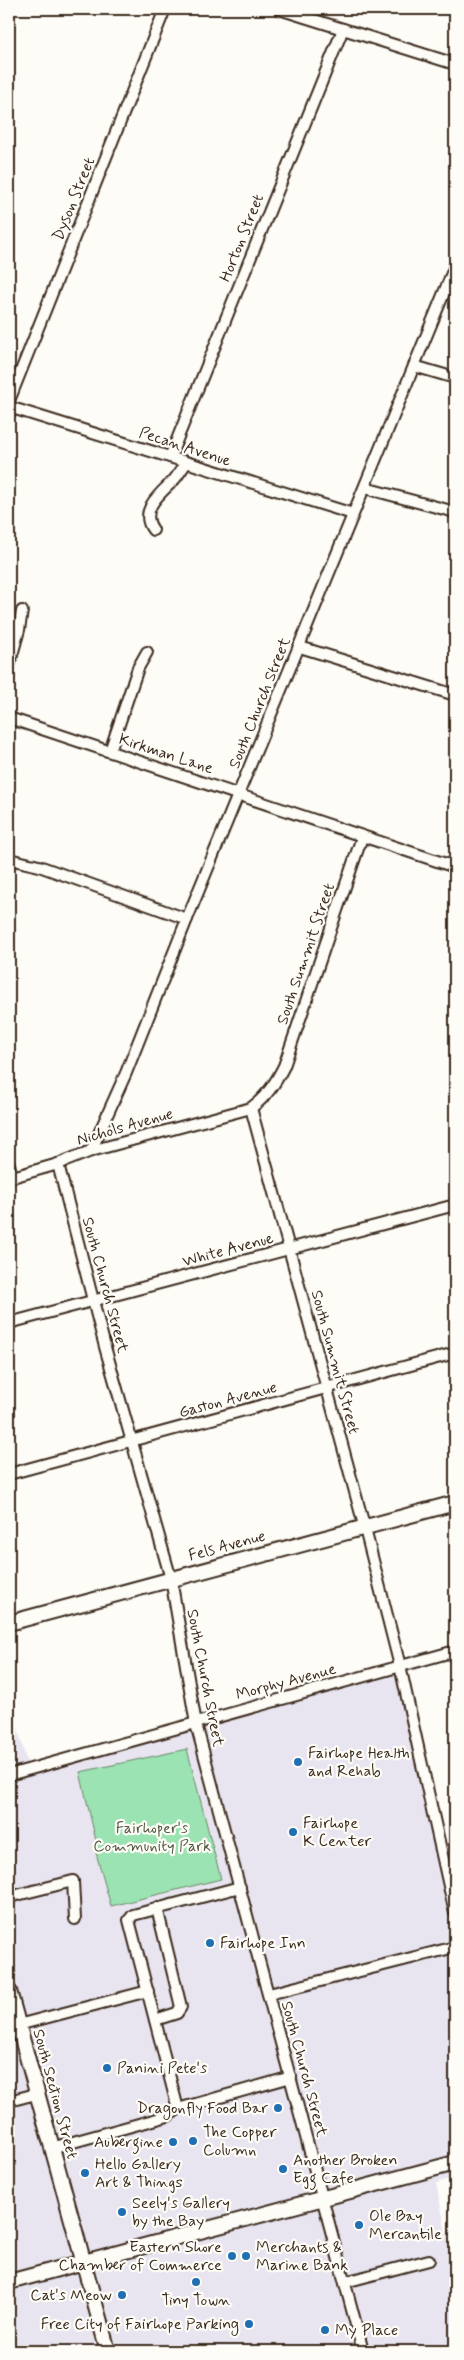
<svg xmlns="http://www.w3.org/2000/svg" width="464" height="2360" font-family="Mynerve,sans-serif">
	<rect width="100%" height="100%" fill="#fdfcf7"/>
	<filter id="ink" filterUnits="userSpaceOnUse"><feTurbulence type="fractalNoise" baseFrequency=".02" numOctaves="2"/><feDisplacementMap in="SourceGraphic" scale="10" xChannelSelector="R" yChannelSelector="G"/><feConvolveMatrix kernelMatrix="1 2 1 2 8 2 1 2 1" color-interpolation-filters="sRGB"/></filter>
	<g filter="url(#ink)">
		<!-- built -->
		<path fill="#e8e5f0" d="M 406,1669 L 433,1807 L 452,1879 L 455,1879 L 455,2177 L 436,2183 L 455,2277 L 455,2351 L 9,2351 L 9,1695 L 30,1774 L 183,1734 Z"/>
		<!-- green -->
		<path fill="#9be3b2" stroke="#6b8668" d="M 187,1749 L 221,1879 L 111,1906 L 94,1846 L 97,1845 L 80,1772 Z"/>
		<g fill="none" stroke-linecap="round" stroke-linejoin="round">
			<defs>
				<g id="street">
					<path d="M 279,9 L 455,64"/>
					<path d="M 414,366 L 455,378"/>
					<path d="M 9,401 L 165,9"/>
					<path d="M 9,407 L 353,514"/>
					<path d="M 170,457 L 343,29"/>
					<path d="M 365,488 L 455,512"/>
					<path d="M 153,530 C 138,510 161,493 174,480 C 178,475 182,469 186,463"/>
					<path d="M 300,647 L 455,695"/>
					<path d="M 9,666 L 19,630 L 22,611"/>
					<path d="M 9,718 L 455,867"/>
					<path d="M 110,751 L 138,668 L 147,652"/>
					<path d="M 9,859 L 39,866 L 187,919"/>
					<path d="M 251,1108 L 365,1529 L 400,1666 L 455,1913"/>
					<path d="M 91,1151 L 126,1073 L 187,919 L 455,266"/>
					<path d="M 9,1164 L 12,1178"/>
					<path d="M 58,1164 L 105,1347 L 171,1579 L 196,1724 L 363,2351"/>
					<path d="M 9,1178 L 58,1164 L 91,1151 L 251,1108 C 267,1096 275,1084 284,1066 L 362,837"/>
					<path d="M 9,1323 L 455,1205"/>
					<path d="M 9,1474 L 455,1353"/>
					<path d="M 9,1775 L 455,1651"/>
					<path d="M 9,1897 L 73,1881 L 75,1919"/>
					<path d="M 269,1994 L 455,1947"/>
					<path d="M 155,2020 L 177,2013 L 181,2007 L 157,1908"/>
					<path d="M 18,2025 L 148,1991"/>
					<path d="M 9,2101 L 36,2094"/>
					<path d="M 178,2109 L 129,1920 L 133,1915 L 240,1887"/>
					<path d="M 51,2148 L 168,2116 L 178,2109 L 291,2077"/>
					<path d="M 345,2282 L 429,2260"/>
				</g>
				<g id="secondary">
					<path d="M 9,1623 L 455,1503"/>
					<path d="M 9,1991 L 108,2351"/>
					<path d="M 9,2282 L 455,2163"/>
				</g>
			</defs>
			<!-- street casing -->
			<use href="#street" stroke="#3b2a1e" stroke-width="14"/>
			<!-- secondary casing -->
			<use href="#secondary" stroke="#3b2a1e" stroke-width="18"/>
			<!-- street -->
			<use href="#street" stroke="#fdfcf7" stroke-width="10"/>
			<!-- secondary -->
			<use href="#secondary" stroke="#fdfcf7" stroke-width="14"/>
		</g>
	</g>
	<!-- markers -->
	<g fill="#1f6fb2" stroke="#fdfcf7" stroke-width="2">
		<circle cx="298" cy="1762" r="5"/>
		<circle cx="293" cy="1832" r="5"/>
		<circle cx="210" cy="1943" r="5"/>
		<circle cx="107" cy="2068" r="5"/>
		<circle cx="278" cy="2108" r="5"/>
		<circle cx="193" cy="2141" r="5"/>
		<circle cx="173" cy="2142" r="5"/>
		<circle cx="283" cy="2169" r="5"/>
		<circle cx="85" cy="2173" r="5"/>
		<circle cx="122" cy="2212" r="5"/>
		<circle cx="359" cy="2225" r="5"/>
		<circle cx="232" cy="2256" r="5"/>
		<circle cx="246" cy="2256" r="5"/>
		<circle cx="196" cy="2282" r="5"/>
		<circle cx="122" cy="2295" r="5"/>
		<circle cx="249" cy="2324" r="5"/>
		<circle cx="325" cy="2330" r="5"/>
	</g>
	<g text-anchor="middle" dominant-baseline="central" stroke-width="4.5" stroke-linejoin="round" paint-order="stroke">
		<!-- street labels -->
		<g font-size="16" fill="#3b2a1e" stroke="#fdfcf7">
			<text transform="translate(74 199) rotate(-68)">Dyson Street</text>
			<text transform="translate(242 238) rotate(-68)">Horton Street</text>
			<text transform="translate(185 447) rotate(18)">Pecan Avenue</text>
			<text transform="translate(260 703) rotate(-68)">South Church Street</text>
			<text transform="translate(166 754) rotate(18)">Kirkman Lane</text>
			<text transform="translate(306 954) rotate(-71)">South Summit Street</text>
			<text transform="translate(125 1127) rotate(-16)">Nichols Avenue</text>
			<text transform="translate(228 1250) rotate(-15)">White Avenue</text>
			<text transform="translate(105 1285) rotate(75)">South Church Street</text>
			<text transform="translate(335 1362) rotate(75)">South Summit Street</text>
			<text transform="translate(228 1400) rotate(-15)">Gaston Avenue</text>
			<text transform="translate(227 1546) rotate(-15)">Fels Avenue</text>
			<text transform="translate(205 1678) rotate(79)">South Church Street</text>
			<text transform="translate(286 1682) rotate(-15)">Morphy Avenue</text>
			<text transform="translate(304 2069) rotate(75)">South Church Street</text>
			<text transform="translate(55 2094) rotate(75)">South Section Street</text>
		</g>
		<!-- poi labels -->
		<g font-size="16" fill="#3b2a1e" stroke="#fdfcf7" text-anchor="start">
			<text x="308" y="1753">Fairhope Health<tspan x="308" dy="18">and Rehab</tspan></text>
			<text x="303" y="1823">Fairhope<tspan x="303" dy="18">K Center</tspan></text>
			<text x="220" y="1943">Fairhope Inn</text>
			<text x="117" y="2068">Panini Pete's</text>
			<text x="268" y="2108" text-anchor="end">Dragonfly Food Bar</text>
			<text x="203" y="2132">The Copper<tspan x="203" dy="18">Column</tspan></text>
			<text x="163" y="2142" text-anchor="end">Aubergine</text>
			<text x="293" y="2160">Another Broken<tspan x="293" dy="18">Egg Cafe</tspan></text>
			<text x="95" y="2164">Hello Gallery<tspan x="95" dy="18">Art &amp; Things</tspan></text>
			<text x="132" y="2203">Seely's Gallery<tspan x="132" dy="18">by the Bay</tspan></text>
			<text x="369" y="2216">Ole Bay<tspan x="369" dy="18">Mercantile</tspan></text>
			<text x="222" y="2247" text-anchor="end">Eastern Shore<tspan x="222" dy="18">Chamber of Commerce</tspan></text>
			<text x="256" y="2247">Merchants &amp;<tspan x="256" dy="18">Marine Bank</tspan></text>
			<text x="112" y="2295" text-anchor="end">Cat's Meow</text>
			<text x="196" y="2300" text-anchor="middle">Tiny Town</text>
			<text x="239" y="2324" text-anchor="end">Free City of Fairhope Parking</text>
			<text x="335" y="2330">My Place</text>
		</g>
		<!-- park labels -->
		<g font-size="16" fill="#535843" stroke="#fdfcf7">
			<text x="152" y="1828">Fairhoper's<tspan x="152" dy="18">Community Park</tspan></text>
		</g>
	</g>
	<!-- margin -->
	<rect width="464" height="2360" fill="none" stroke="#fdfcf7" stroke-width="30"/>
	<rect x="15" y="15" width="434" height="2330" fill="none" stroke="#3b2a1e" stroke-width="2" filter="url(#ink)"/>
</svg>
